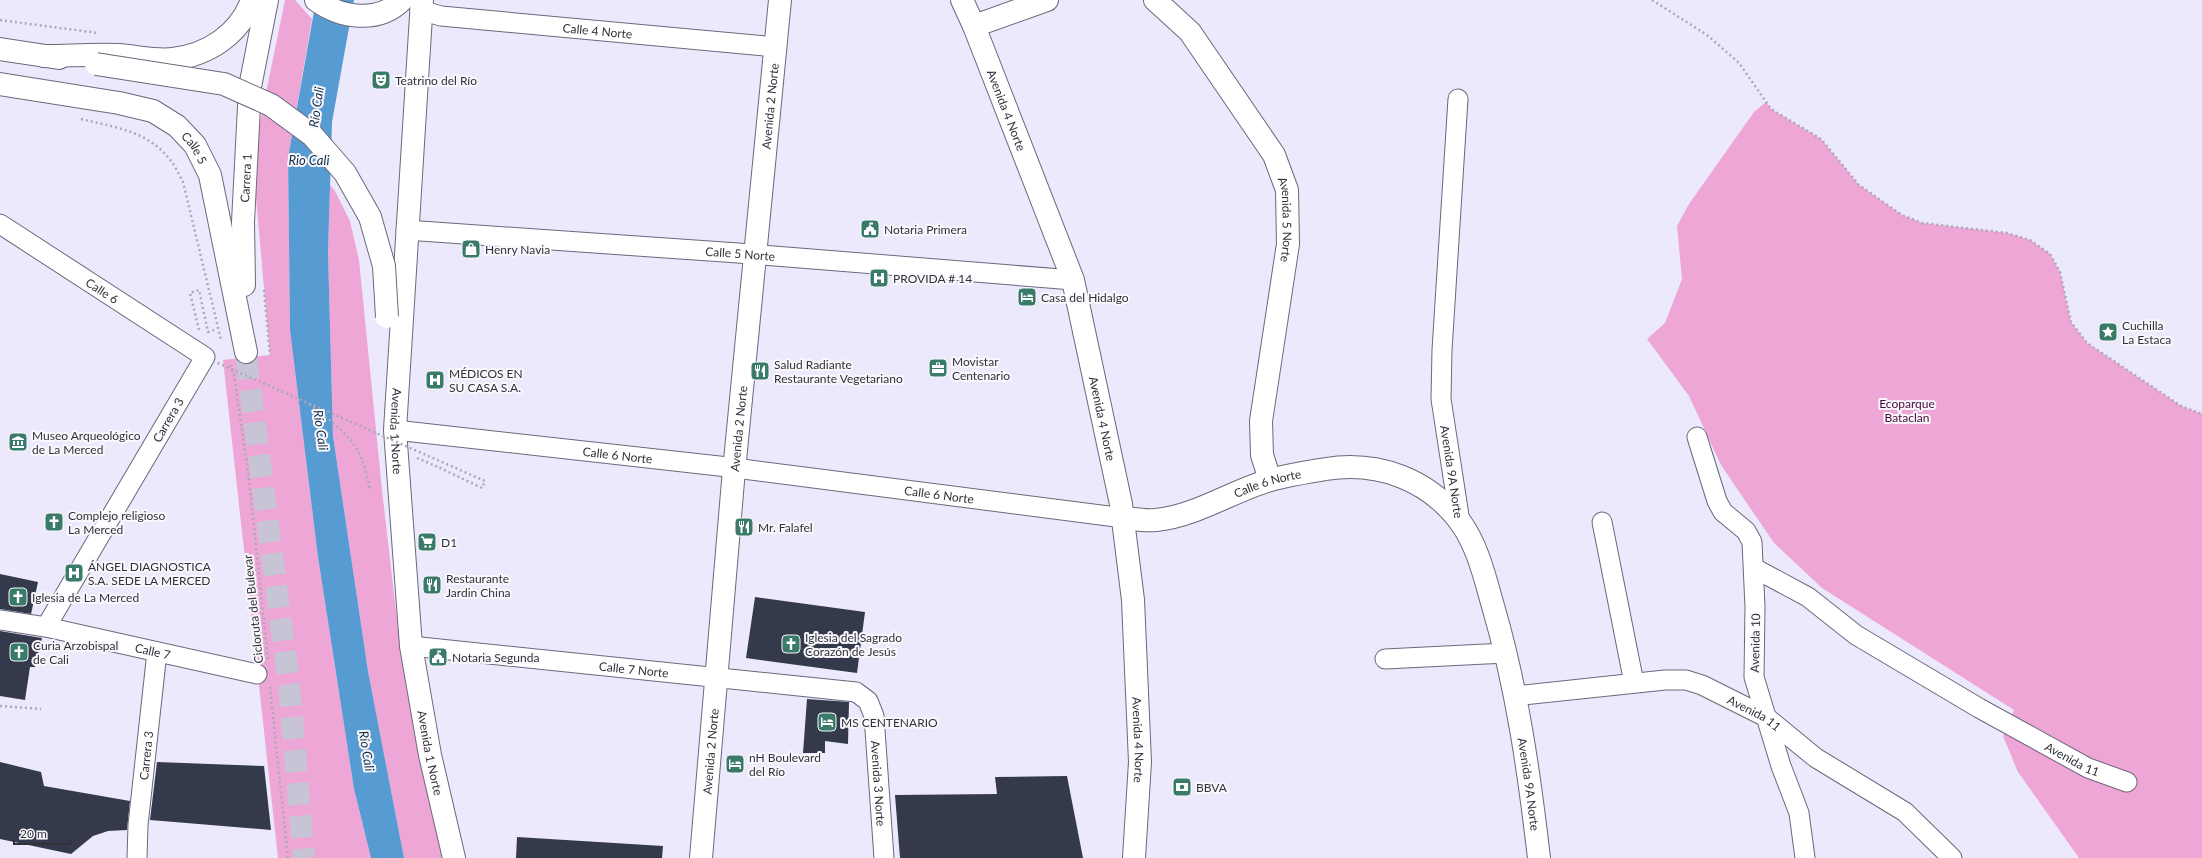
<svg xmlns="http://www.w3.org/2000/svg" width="2202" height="858" font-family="Lato,sans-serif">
	<rect width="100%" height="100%" fill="#ece9fc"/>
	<!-- green -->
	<g fill="#eea6d6">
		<path d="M 285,0 L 295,0 L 312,19 L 288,158 L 290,330 L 318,557 L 354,789 L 371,858 L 278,858 L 223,360 L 270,355 L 256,198 L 259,127 Z"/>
		<path d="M 1766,102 L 1771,109 L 1821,139 L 1859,185 L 1902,215 L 1922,223 L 2007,233 L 2030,240 L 2050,254 L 2060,272 L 2071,322 L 2087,343 L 2181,406 L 2202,414 L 2202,858 L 2079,858 L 2018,772 L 2003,736 L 2014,710 L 1822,588 L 1774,543 L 1721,465 L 1689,396 L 1647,339 L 1665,323 L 1682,279 L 1677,226 L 1689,204 L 1754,112 Z"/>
		<path d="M 330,185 L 335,191 L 350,221 L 359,260 L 382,490 L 400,646 L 420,757 L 442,858 L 404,858 L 368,671 L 333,436 L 328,252 Z"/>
	</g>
	<!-- water -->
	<path fill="#579bd3" d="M 316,0 L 354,0 L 332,122 L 328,252 L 333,436 L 368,671 L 404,858 L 371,858 L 354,789 L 318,557 L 290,330 L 288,158 Z"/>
	<!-- building -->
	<g fill="#343a4c">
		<path d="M 0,574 L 38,582 L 31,614 L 0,609 Z"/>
		<path d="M 755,597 L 865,612 L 857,673 L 746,658 Z"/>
		<path d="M 0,631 L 42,638 L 35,667 L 30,667 L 25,700 L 0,696 Z"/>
		<path d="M 807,699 L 849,702 L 848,744 L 825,741 L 825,753 L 803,753 Z"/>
		<path d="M 0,762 L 41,772 L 44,786 L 130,801 L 127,830 L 108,831 L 93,836 L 71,854 L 0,839 Z"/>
		<path d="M 157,762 L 264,766 L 271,830 L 150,820 Z"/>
		<path d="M 1067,776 L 1083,858 L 900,858 L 895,795 L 997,794 L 995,777 Z"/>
		<path d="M 517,837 L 663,846 L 662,858 L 516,858 Z"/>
	</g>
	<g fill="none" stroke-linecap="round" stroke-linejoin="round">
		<!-- primary-tunnel -->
		<path stroke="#c7c4d5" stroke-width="22" stroke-dasharray="22 11" stroke-linecap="butt" d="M 246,357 L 289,685 L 304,858"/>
		<defs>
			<g id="street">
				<path id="s1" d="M 420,10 L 441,16 L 776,47"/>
				<path id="s2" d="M 1458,99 L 1442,350 L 1441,399 L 1460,522"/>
				<path id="s3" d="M 0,224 L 205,357 L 46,627"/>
				<path id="s4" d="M 406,230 L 738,253 L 1073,280"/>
				<path id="s5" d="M 395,430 L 719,466 L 1124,518"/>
				<path d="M 1697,437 L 1717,501 L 1723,512 L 1746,531 L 1752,542 L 1755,607 L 1754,677 L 1781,766 L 1799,813 L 1805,858"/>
				<path d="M 1602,522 L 1634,683"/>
				<path id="s6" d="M 1754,568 L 1808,597 L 1856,635 L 1979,708 L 2088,768 L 2127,782"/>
				<path id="s7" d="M 0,620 L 46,627 L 257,674"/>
				<path id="s8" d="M 411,646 L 856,692 L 868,701 L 874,716 L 884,858"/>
				<path d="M 1385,659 L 1506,653"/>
				<path id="s9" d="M 1515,696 L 1665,680 L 1686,680 L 1702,685 L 1766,717 L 1816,758 L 1905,812 L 1952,858"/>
				<path id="s10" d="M 137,858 L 138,825 L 157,652"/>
			</g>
			<g id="secondary">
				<path id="s11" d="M 962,0 L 974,26 L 1073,280 L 1121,504 L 1133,600 L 1140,762 L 1134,858"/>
				<path id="s12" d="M 1155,0 L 1190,32 L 1274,155 L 1287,190 L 1288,244 L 1261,421 L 1262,455 L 1270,480"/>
				<path d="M 974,26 L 1047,0"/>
				<path id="s13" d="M 1124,518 C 1134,519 1145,521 1156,520 C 1196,516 1232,491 1270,480 C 1288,475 1308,472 1326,469 C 1378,461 1429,479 1461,523 C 1478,547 1485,578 1493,606 C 1517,688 1529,772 1539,858"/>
				<path id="s14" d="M 701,858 L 733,481 L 780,0"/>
			</g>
			<g id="primary">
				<path d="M 316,0 C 341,18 378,24 402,0"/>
				<path id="s15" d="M 422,0 L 395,430 L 411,646 L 430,755 L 454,858"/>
				<path d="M 0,49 L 59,58"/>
				<path d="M 44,56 C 68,56 93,54 118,55 C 135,56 155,61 173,59 C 208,55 240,34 252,0"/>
				<path id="s16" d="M 0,84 L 119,103 L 153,111 L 177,126 L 195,145 L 210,175 L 246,352"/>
				<path id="s17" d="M 244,285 L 243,222 L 250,87 L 267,0"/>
			</g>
		</defs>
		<!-- street casing -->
		<use href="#street" stroke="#6b687c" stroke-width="21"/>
		<!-- secondary casing -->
		<use href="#secondary" stroke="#6b687c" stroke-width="24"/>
		<!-- primary casing -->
		<use href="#primary" stroke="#6b687c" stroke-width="24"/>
		<!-- path -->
		<g stroke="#aba8b7" stroke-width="2.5" stroke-dasharray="2 3" stroke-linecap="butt">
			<path d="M 1652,0 L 1707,35 L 1739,63 L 1771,109 L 1821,139 L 1859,185 L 1902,215 L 1922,223 L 2007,233 L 2030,240 L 2050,254 L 2060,272 L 2071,322 L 2087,343 L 2181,406 L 2202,414"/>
			<path d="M 0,20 L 98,33"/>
			<path d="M 81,119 C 114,127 149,131 171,161 C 176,167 179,175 183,182 L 221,340"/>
			<path d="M 264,290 L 270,355"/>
			<path d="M 199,330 L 190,293 L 199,290 L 208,332 L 217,329"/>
			<path d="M 230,365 L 234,375 L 249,479 L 268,660"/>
			<path d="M 309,404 C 346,433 362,442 370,491"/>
			<path d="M 417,458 L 438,467"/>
			<path d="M 270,687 L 288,858"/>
			<path d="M 0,706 L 41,709"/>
		</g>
		<!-- street -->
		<use href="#street" stroke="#fff" stroke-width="19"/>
		<!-- secondary -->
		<use href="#secondary" stroke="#fff" stroke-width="22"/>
		<!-- primary -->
		<use href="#primary" stroke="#fff" stroke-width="22"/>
		<defs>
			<path id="primary-bridge" d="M 96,64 L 224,84 L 271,105 L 312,135 L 345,173 L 370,217 L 384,266 L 387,317"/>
		</defs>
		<!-- primary-bridge casing -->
		<use href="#primary-bridge" stroke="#6b687c" stroke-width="24" stroke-linecap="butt"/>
		<!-- path-bridge -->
		<path stroke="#aba8b7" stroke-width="2.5" stroke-dasharray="2 3" stroke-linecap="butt" d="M 213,361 L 485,481 L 482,488 L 438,467"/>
		<!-- primary-bridge -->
		<use href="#primary-bridge" stroke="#fff" stroke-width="22"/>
	</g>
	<!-- icons -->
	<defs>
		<symbol id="theatre-square" viewBox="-11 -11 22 22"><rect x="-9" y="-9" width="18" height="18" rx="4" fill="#397a69" stroke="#f9f8fd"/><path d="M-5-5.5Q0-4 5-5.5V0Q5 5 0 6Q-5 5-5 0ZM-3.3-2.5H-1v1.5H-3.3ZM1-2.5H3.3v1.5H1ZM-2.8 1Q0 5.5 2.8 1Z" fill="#fff"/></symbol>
		<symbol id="civic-square" viewBox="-11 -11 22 22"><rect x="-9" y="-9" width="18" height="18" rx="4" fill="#397a69" stroke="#f9f8fd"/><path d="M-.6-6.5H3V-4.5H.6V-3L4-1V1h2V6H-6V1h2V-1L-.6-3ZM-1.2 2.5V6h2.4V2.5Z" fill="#fff"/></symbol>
		<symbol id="shop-square" viewBox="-11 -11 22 22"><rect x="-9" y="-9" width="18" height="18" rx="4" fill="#397a69" stroke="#f9f8fd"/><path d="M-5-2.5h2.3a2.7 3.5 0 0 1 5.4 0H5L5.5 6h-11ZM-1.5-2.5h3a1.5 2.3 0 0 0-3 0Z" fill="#fff"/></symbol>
		<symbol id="hospital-square" viewBox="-11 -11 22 22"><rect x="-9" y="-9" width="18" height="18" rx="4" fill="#397a69" stroke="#f9f8fd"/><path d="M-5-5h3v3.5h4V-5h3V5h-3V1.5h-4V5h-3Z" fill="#fff"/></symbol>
		<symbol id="hotel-square" viewBox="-11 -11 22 22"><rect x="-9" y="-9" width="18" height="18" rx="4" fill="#397a69" stroke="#f9f8fd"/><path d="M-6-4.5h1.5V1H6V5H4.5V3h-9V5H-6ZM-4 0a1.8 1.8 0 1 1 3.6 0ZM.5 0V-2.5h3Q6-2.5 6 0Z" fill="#fff"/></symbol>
		<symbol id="sight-square" viewBox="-11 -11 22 22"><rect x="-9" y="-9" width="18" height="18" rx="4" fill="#397a69" stroke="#f9f8fd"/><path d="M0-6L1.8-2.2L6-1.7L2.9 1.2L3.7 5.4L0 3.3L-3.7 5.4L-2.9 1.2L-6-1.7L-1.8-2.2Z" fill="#fff"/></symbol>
		<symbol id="office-square" viewBox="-11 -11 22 22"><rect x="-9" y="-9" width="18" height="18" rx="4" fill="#397a69" stroke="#f9f8fd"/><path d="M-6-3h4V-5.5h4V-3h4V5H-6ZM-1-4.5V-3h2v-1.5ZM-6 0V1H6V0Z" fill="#fff"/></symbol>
		<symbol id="restaurant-square" viewBox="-11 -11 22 22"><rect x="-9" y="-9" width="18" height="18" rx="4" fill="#397a69" stroke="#f9f8fd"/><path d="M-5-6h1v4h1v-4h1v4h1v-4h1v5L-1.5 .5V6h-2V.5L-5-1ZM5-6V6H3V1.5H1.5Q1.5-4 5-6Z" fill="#fff"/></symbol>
		<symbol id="museum-square" viewBox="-11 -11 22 22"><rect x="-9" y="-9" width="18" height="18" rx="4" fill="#397a69" stroke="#f9f8fd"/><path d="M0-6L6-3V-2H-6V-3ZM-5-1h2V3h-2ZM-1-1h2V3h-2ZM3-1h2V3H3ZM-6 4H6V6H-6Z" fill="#fff"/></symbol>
		<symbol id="church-square" viewBox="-11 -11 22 22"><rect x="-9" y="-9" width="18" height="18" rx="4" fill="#397a69" stroke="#f9f8fd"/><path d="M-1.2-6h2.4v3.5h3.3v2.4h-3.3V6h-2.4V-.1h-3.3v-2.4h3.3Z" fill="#fff"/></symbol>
		<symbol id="supermarket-square" viewBox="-11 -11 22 22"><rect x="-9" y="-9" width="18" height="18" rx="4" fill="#397a69" stroke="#f9f8fd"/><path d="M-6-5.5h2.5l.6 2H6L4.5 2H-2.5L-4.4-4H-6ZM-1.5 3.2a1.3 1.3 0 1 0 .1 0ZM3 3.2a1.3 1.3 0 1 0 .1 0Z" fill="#fff"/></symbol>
		<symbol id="bank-square" viewBox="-11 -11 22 22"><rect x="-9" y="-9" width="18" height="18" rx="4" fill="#397a69" stroke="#f9f8fd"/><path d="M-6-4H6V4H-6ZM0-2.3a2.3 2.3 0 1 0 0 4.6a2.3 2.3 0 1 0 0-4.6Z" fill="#fff"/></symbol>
	</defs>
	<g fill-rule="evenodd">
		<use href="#theatre-square" x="370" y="69" width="22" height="22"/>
		<use href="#civic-square" x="859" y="218" width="22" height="22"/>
		<use href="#shop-square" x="460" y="238" width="22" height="22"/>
		<use href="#hospital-square" x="868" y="267" width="22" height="22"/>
		<use href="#hotel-square" x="1016" y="286" width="22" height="22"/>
		<use href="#sight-square" x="2097" y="321" width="22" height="22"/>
		<use href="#office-square" x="927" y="357" width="22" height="22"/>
		<use href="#restaurant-square" x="749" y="360" width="22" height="22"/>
		<use href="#hospital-square" x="424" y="369" width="22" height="22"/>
		<use href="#museum-square" x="7" y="431" width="22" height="22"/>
		<use href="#church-square" x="43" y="511" width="22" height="22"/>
		<use href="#restaurant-square" x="733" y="516" width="22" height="22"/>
		<use href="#supermarket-square" x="416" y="531" width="22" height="22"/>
		<use href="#hospital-square" x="63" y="562" width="22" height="22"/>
		<use href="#restaurant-square" x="421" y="574" width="22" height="22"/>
		<use href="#church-square" x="7" y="586" width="22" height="22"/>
		<use href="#church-square" x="780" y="633" width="22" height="22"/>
		<use href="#church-square" x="8" y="641" width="22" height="22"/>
		<use href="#civic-square" x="427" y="646" width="22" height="22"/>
		<use href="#hotel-square" x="816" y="711" width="22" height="22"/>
		<use href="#hotel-square" x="724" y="753" width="22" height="22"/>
		<use href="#bank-square" x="1171" y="776" width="22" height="22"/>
	</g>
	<g text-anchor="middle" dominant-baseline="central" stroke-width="4" stroke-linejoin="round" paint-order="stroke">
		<!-- street labels -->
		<g font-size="12" fill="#323139" stroke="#f9f8fd">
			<text stroke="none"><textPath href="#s1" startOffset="179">Calle 4 Norte</textPath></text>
			<text stroke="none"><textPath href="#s14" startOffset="755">Avenida 2 Norte</textPath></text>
			<text stroke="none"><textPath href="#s11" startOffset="119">Avenida 4 Norte</textPath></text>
			<text stroke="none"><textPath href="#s16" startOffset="212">Calle 5</textPath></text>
			<text stroke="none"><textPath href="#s17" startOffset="107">Carrera 1</textPath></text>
			<text stroke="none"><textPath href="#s12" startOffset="263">Avenida 5 Norte</textPath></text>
			<text stroke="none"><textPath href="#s4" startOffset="335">Calle 5 Norte</textPath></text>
			<text stroke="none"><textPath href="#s3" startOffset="122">Calle 6</textPath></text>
			<text stroke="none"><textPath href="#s11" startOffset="443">Avenida 4 Norte</textPath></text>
			<text transform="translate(168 420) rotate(-60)">Carrera 3</text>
			<text stroke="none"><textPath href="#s14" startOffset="431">Avenida 2 Norte</textPath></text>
			<text stroke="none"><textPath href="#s15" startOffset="432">Avenida 1 Norte</textPath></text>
			<text stroke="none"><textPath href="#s5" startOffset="224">Calle 6 Norte</textPath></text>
			<text stroke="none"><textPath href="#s2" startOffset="374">Avenida 9A Norte</textPath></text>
			<text stroke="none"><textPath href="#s13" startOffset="150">Calle 6 Norte</textPath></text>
			<text stroke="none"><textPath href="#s5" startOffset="548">Calle 6 Norte</textPath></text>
			<text transform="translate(253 609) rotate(-96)">Cicloruta del Bulevar</text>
			<text transform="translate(1755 643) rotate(-89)">Avenida 10</text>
			<text stroke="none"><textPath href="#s7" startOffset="156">Calle 7</textPath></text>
			<text stroke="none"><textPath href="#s8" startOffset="224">Calle 7 Norte</textPath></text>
			<text stroke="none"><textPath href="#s9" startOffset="248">Avenida 11</textPath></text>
			<text stroke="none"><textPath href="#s11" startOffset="767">Avenida 4 Norte</textPath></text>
			<text stroke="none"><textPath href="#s14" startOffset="107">Avenida 2 Norte</textPath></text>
			<text stroke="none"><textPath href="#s15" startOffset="756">Avenida 1 Norte</textPath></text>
			<text stroke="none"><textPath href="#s10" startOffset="103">Carrera 3</textPath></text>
			<text stroke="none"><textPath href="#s6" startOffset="372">Avenida 11</textPath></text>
			<text stroke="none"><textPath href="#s8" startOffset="546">Avenida 3 Norte</textPath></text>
			<text stroke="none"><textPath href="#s13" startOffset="635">Avenida 9A Norte</textPath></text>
		</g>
		<!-- poi labels -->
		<g font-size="12" fill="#323139" stroke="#f9f8fd" text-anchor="start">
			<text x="395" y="80">Teatrino del Río</text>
			<text x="884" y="229">Notaria Primera</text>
			<text x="485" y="249">Henry Navia</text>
			<text x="893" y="278">PROVIDA # 14</text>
			<text x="1041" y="297">Casa del Hidalgo</text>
			<text x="2122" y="325">Cuchilla<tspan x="2122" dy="14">La Estaca</tspan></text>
			<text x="952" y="361">Movistar<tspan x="952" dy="14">Centenario</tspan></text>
			<text x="774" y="364">Salud Radiante<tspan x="774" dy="14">Restaurante Vegetariano</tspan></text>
			<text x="449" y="373">MÉDICOS EN<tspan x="449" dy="14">SU CASA S.A.</tspan></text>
			<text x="32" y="435">Museo Arqueológico<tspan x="32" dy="14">de La Merced</tspan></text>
			<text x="68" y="515">Complejo religioso<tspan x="68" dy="14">La Merced</tspan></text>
			<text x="758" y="527">Mr. Falafel</text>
			<text x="441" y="542">D1</text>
			<text x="88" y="566">ÁNGEL DIAGNOSTICA<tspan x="88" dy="14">S.A. SEDE LA MERCED</tspan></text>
			<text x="446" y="578">Restaurante<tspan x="446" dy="14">Jardin China</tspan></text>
			<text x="32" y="597">Iglesia de La Merced</text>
			<text x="805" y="637">Iglesia del Sagrado<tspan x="805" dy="14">Corazón de Jesús</tspan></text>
			<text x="33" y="645">Curia Arzobispal<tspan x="33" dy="14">de Cali</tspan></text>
			<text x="452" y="657">Notaria Segunda</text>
			<text x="841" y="722">MS CENTENARIO</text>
			<text x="749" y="757">nH Boulevard<tspan x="749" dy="14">del Río</tspan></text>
			<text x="1196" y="787">BBVA</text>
		</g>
		<!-- park labels -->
		<g font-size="12" fill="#4a093b" stroke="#f9f8fd">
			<text x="1907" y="403">Ecoparque<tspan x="1907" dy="14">Bataclan</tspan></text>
		</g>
		<!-- water labels -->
		<g font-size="13" font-style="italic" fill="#102d44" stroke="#f9f8fd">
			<text transform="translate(316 107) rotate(-82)">Río Cali</text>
			<text x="309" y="160">Rio Cali</text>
			<text transform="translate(321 430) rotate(82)">Río Cali</text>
			<text transform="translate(367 751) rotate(81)">Río Cali</text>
		</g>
	</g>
	<!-- scale -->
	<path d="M14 838v6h56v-6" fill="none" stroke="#323139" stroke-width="2"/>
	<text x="20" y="838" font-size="12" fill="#323139" stroke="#f9f8fd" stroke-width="3" paint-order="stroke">20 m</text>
</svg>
